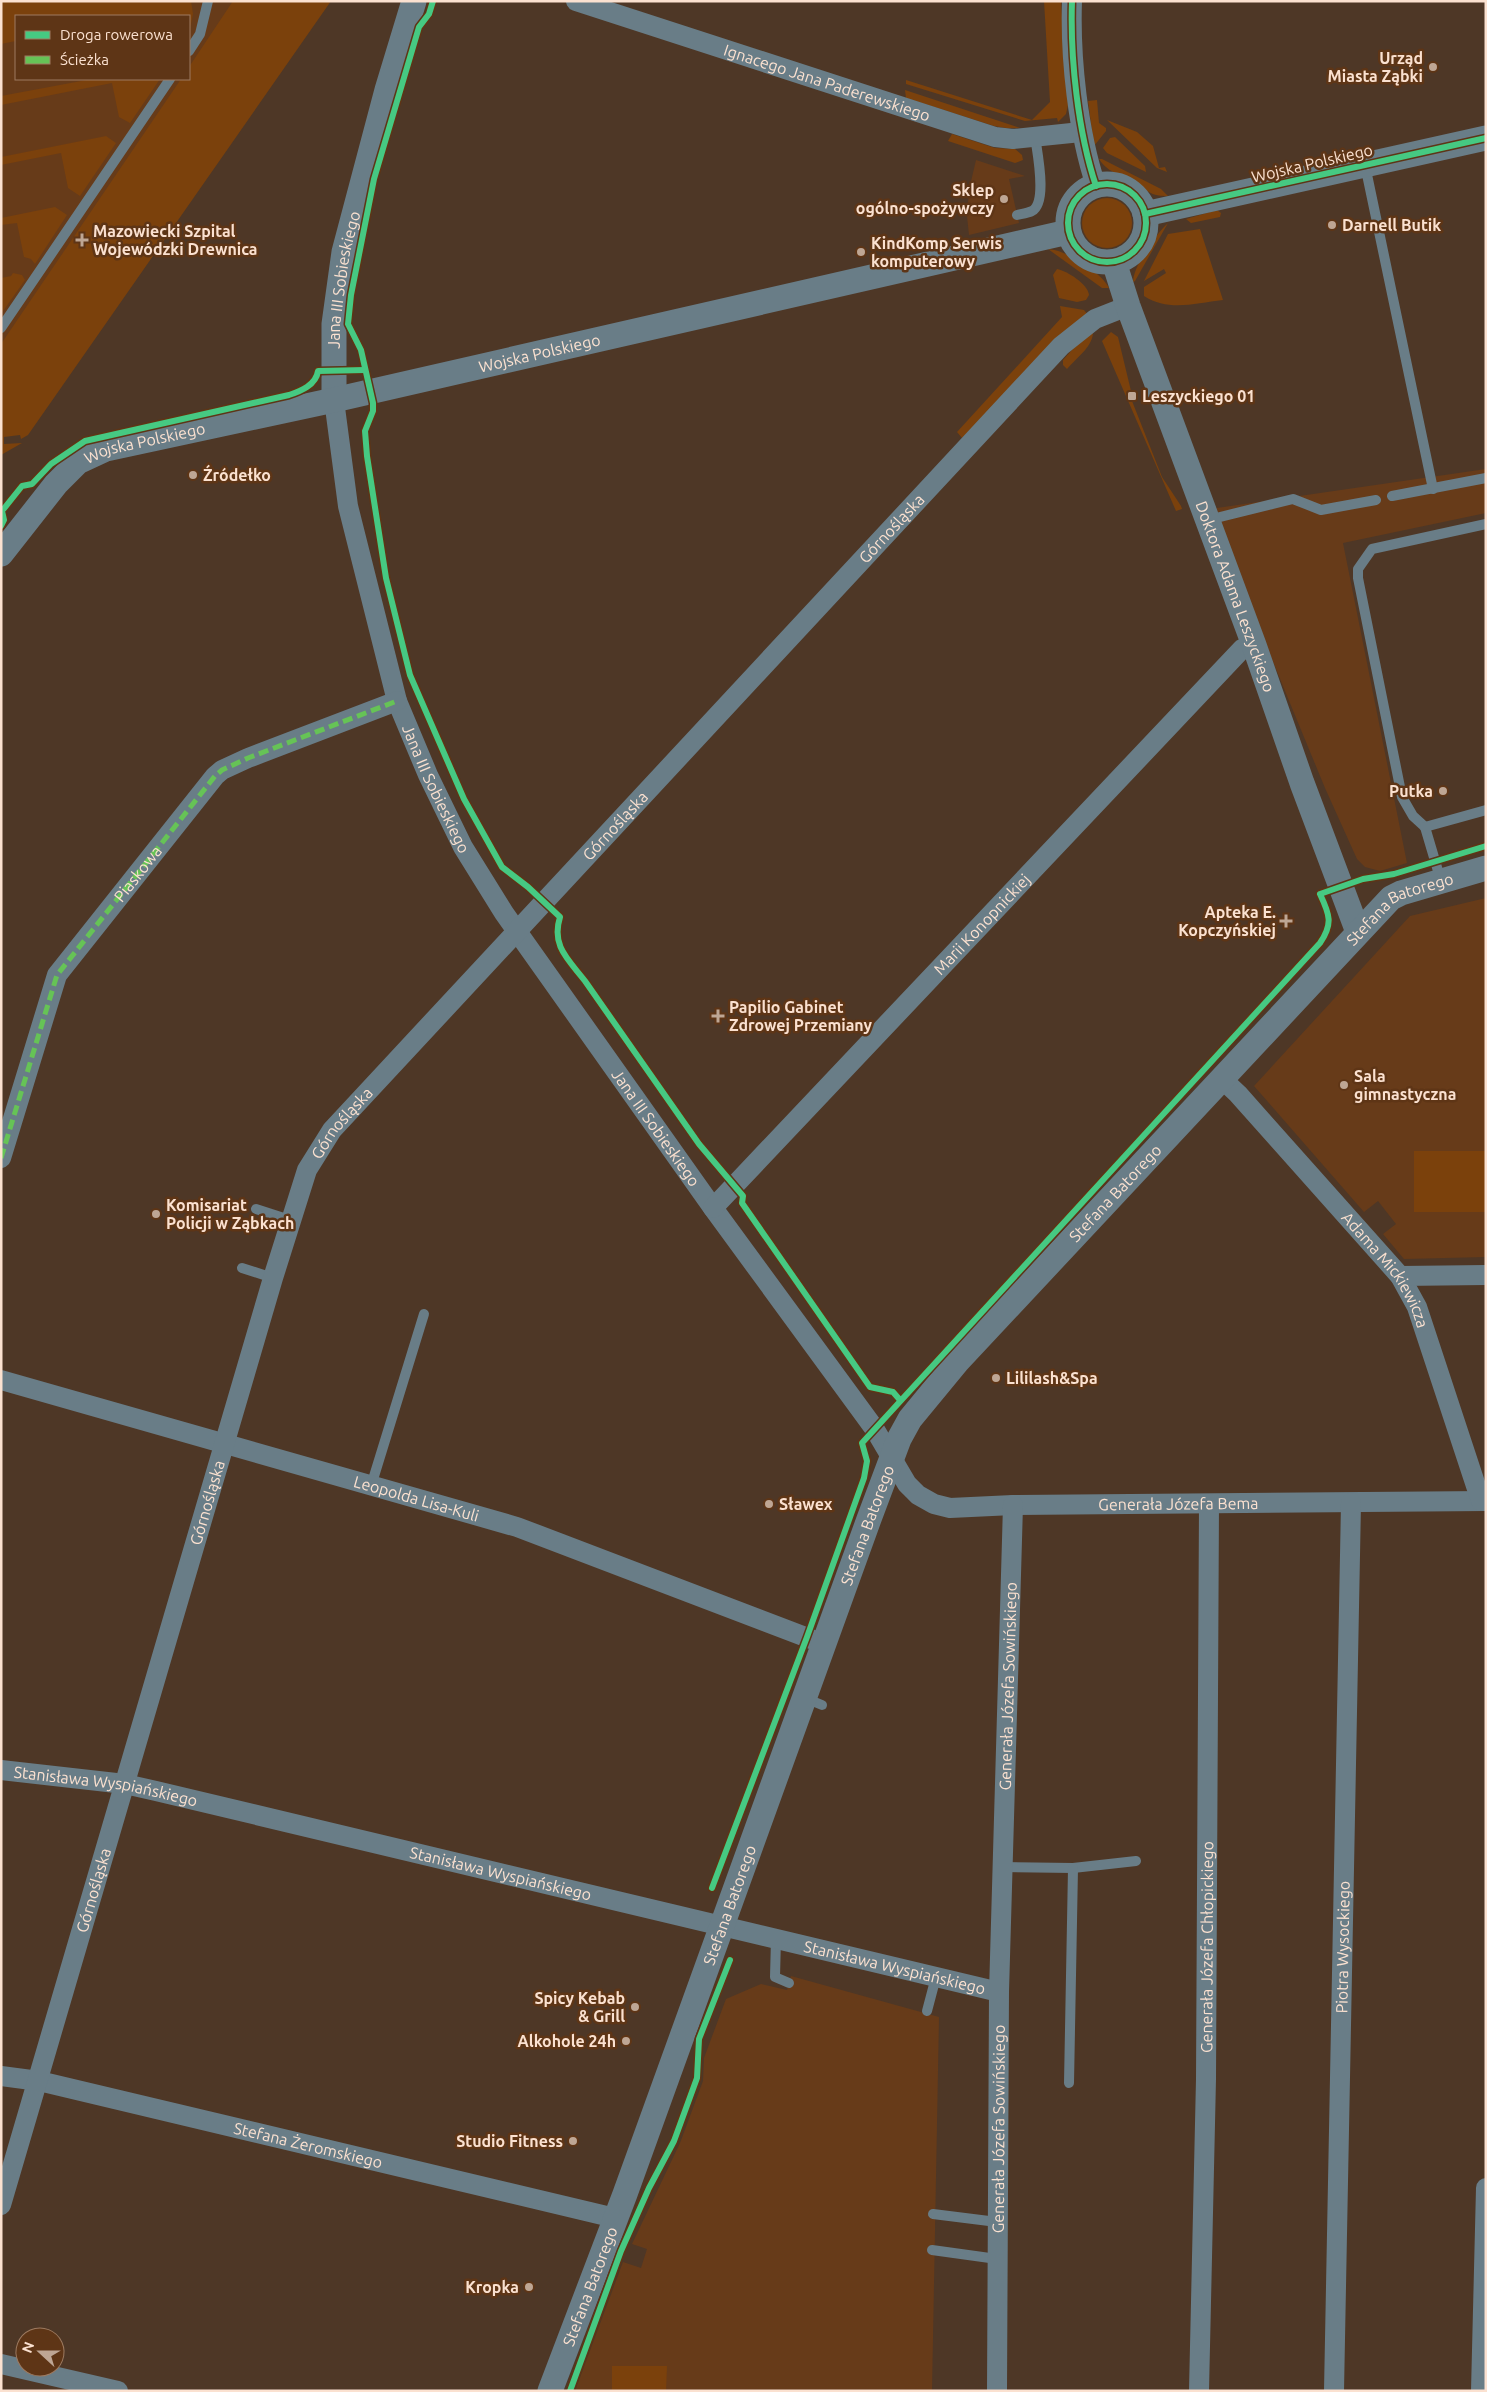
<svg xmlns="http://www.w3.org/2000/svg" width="1487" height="2392" font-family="Ubuntu,sans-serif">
	<rect width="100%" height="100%" fill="#4e3726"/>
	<!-- built -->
	<g fill="#673b19" fill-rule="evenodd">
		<path d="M 1,1 L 331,1 L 1,434 ZM 16,16 L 189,16 L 189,79 L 16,79 Z"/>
		<path d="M 976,160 L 1025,176 L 1009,179 L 1019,223 L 969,235 L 967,216 L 969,190 Z"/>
		<path d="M 1486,469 L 1486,513 L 1343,543 L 1407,863 L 1380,871 L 1365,867 L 1357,859 L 1325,788 L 1210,509 Z"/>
		<path d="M 1486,898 L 1486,1257 L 1404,1259 L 1383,1234 L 1396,1224 L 1378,1201 L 1364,1212 L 1254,1086 L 1410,916 Z"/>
		<path d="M 791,1976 L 939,2017 L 932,2391 L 575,2391 L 623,2262 L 641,2268 L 647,2249 L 632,2244 L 680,2143 L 703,2081 L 704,2058 L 726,1999 L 761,1984 L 787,1990 Z"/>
	</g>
	<!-- green -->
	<g fill="#7b410c">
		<path d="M 1,1 L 191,1 L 193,14 L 189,34 L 189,16 L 16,16 L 16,41 L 1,44 Z"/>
		<path d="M 233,1 L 331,1 L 28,435 L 21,439 L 20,435 L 4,437 L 4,444 L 22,443 L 1,455 L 1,344 L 181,79 L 189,79 L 189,67 Z"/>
		<path d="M 1044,1 L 1061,1 L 1068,105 L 1066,114 L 1058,122 L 1057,118 L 1025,121 L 906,84 L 906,80 L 1032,120 L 1050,102 Z"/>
		<path d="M 92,79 L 160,79 L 130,123 L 119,117 L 112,83 L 1,105 L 1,96 Z"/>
		<path d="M 905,90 L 1020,128 L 1006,128 L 994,126 L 906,98 Z"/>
		<path d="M 1097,100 L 1099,123 L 1106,128 L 1106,131 L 1094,146 L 1088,101 Z"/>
		<path d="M 1107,120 L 1137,132 L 1153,146 L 1159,168 L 1165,167 L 1167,172 L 1157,168 Z"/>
		<path d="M 952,134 L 995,148 L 1015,149 L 1022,155 L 1023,160 L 1015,163 L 948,141 Z"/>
		<path d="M 106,136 L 116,143 L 80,196 L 68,188 L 61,153 L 1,165 L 1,157 Z"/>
		<path d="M 1115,137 L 1145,166 L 1146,172 L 1107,153 L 1103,148 L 1110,138 Z"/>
		<path d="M 1099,159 L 1102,159 L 1161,189 L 1168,196 C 1153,197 1147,191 1135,183 C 1121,174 1109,174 1099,159 Z"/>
		<circle cx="1107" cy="223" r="25"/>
		<path d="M 55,207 L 67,215 L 35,264 L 31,259 L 24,257 L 17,223 L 1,225 L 1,218 Z"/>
		<path d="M 1217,210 L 1221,213 L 1220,217 L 1191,223 L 1186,219 Z"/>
		<path d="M 1168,223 L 1135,281 L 1133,282 C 1133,266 1156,234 1168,223 Z"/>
		<path d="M 1200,229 L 1223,300 C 1195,303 1169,312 1144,296 L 1144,287 L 1166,273 L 1164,269 L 1144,281 L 1168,234 Z"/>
		<path d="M 1048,249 C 1066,250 1101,272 1109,288 L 1102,288 Z"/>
		<path d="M 1057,269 C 1067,271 1088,284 1089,295 L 1086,300 L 1077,302 L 1059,298 L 1053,275 Z"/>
		<path d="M 13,273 L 22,275 L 25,280 L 1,314 L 1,278 L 11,276 Z"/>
		<path d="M 1060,306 L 1084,310 L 1088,315 L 962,438 L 957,432 L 1062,317 Z"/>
		<path d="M 1092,327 C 1098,343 1076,358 1067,369 L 1063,365 L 1063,360 Z"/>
		<path d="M 1111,332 L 1118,337 L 1131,391 L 1128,392 L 1130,401 L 1132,401 L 1162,477 L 1181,506 L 1182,509 L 1176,511 L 1102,341 Z"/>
		<rect x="1414" y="1151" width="72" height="61"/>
		<path d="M 612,2366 L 667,2366 L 666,2391 L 612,2391 Z"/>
	</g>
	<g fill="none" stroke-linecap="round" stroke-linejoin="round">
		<!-- service -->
		<g stroke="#697d87" stroke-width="10">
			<path d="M 189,51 L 200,34 L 208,1"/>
			<path d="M 1365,165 L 1433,489"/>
			<path d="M 1017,215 C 1021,214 1028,213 1032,211 C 1048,202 1037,152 1035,136"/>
			<path d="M 1,328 L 170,79"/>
			<path d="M 1392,496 L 1486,478"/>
			<path d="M 1208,520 L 1293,499 L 1321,510 L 1376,500"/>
			<path d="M 1425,827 L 1413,816 L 1402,797 L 1358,578 L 1358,569 L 1372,549 L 1486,524"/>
			<path d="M 1441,881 L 1425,827 L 1486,810"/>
			<path d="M 256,1209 L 290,1220"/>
			<path d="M 242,1268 L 273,1278"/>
			<path d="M 371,1486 L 424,1314"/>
			<path d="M 805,1698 L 822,1705"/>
			<path d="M 1002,1867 L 1073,1868 L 1136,1861"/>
			<path d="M 776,1938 L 775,1977 L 789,1983"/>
			<path d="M 927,2011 L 936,1977"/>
			<path d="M 1069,2083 L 1073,1868"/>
			<path d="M 933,2214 L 997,2222"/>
			<path d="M 932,2250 L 997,2259"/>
		</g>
		<!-- minor -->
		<g stroke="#697d87" stroke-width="20">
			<path id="s1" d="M 576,1 L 995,137 L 1013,139 L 1081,132"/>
			<path d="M 1072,1 C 1070,58 1078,132 1096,186"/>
			<path id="s2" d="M 334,400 L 348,506 L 397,701 L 428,775 L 463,847 L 504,913 L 713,1208 L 874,1428 L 907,1484 L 918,1495 L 934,1504 L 950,1508 L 1013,1505 L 1486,1501"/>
			<path id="s3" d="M 1221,1078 L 1238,1094 L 1400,1276 L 1417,1307 L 1481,1501"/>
			<path id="s4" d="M 1,1158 L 57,975 L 215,776 L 222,770 L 248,758 L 397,701"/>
			<path id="s5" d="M 713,1208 L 1242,649 L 1254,645"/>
			<path d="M 1400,1276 L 1486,1275"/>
			<path id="s6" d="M 1,1380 L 517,1527 L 824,1644"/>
			<path id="s7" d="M 1,1770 L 125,1784 L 156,1791 L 999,1992"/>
			<path id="s8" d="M 1,2076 L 39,2081 L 615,2218"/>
			<path id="s9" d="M 1,2205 L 273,1278 L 307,1170 L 332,1130 L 1061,346 L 1095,319 L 1128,306"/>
			<path d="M 1,2364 L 118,2391"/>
			<path id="s10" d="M 997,2391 L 999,1992 L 1013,1505"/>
			<path id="s11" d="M 1199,2391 L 1206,2079 L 1209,1504"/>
			<path id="s12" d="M 1334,2391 L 1351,1503"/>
			<path d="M 1481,2391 L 1486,2188"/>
		</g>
		<!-- tertiary -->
		<g stroke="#697d87" stroke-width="25">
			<circle cx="1107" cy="223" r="39"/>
			<path d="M 1145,214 L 1486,138"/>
			<path id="s13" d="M 1114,262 L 1128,306 L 1254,645 L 1302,783 L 1358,932"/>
			<path id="s14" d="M 334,400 L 334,324 L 344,252 L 387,90 L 414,1"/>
			<path id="s15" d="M 1,554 L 56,484 L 78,462 L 106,449 L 334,400 L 1068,232"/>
			<path id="s16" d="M 550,2391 L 625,2194 L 869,1519 L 899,1439 L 910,1419 L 957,1362 L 1391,898 L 1401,893 L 1486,868"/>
		</g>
		<!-- quiet -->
		<path stroke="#66c356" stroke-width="5" stroke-dasharray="10 5" stroke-linecap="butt" d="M 1,1158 L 57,975 L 215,776 L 222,770 L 248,758 L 397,701"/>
		<defs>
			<g id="cycleway">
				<path d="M 433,1 L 429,14 L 419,27 L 374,179 L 351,295 L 348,324 L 361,350 L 373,403 L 373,411 L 365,431 L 367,456 L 386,578 L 410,675 L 464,799 L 502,867 L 528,887 L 560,917 C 551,946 568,959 585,981 L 699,1144 L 743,1196 L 742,1203 L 870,1387 L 893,1392 L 900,1400"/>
				<path d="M 1072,1 C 1070,58 1078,132 1096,186"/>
				<circle cx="1107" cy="223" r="39"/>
				<path d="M 1145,214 L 1486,138"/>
				<path d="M 1,526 L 4,520 L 2,511 L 22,486 L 32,484 L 51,464 L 85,441 L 289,395 C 301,391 316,385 318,371 L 365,370"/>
				<path d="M 712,1888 L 807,1637 L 864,1478 L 867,1461 L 862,1443 L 1320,943 C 1333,924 1330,915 1320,894 L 1363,879 L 1394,874 L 1486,846"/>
				<path d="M 570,2391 L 621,2251 L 649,2188 L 674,2141 L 697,2078 L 699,2039 L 730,1960"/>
			</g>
		</defs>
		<!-- cycleway casing -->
		<use href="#cycleway" stroke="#5e3516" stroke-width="9"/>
		<!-- cycleway -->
		<use href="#cycleway" stroke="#46c982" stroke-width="6"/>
	</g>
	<!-- markers -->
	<g fill="#bea694" stroke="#5e3516" stroke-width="2">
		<circle cx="1433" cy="67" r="5"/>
		<circle cx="1004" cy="199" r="5"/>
		<circle cx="1332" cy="225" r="5"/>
		<path d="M79.5 232.5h5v5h5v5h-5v5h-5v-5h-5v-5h5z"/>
		<circle cx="861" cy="252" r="5"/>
		<rect x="1127" y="391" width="10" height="10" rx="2.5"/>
		<circle cx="193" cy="475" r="5"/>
		<circle cx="1443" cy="791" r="5"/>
		<path d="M1283.5 913.5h5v5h5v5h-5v5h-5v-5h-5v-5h5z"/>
		<path d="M715.5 1008.5h5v5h5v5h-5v5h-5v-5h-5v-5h5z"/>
		<circle cx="1344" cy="1085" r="5"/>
		<circle cx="156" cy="1214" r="5"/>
		<circle cx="996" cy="1378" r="5"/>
		<circle cx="769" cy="1504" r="5"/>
		<circle cx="635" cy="2007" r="5"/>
		<circle cx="626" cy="2041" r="5"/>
		<circle cx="573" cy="2141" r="5"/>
		<circle cx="529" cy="2287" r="5"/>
	</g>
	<g text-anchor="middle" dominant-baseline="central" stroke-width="5" stroke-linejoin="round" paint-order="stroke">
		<!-- poi labels -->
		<g font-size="16" font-weight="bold" fill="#fbe1d0" stroke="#5e3516" text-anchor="start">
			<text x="1423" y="58" text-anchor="end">Urząd<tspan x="1423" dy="18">Miasta Ząbki</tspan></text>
			<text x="994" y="190" text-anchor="end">Sklep<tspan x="994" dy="18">ogólno-spożywczy</tspan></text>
			<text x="1342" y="225">Darnell Butik</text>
			<text x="93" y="231">Mazowiecki Szpital<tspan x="93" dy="18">Wojewódzki Drewnica</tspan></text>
			<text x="871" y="243">KindKomp Serwis<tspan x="871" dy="18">komputerowy</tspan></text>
			<text x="1142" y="396">Leszyckiego 01</text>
			<text x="203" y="475">Źródełko</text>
			<text x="1433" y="791" text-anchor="end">Putka</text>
			<text x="1276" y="912" text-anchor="end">Apteka E.<tspan x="1276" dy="18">Kopczyńskiej</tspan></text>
			<text x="729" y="1007">Papilio Gabinet<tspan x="729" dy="18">Zdrowej Przemiany</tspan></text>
			<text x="1354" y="1076">Sala<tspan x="1354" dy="18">gimnastyczna</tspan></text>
			<text x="166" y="1205">Komisariat<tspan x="166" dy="18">Policji w Ząbkach</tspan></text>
			<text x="1006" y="1378">Lililash&amp;Spa</text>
			<text x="779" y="1504">Sławex</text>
			<text x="625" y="1998" text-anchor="end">Spicy Kebab<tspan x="625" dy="18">&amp; Grill</tspan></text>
			<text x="616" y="2041" text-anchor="end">Alkohole 24h</text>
			<text x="563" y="2141" text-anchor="end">Studio Fitness</text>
			<text x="519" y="2287" text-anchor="end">Kropka</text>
		</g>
		<!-- street labels -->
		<g font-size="16" fill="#fbe1d0" stroke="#5e3516">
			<text stroke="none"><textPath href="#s1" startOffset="264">Ignacego Jana Paderewskiego</textPath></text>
			<text transform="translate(1312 163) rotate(-13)">Wojska Polskiego</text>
			<text stroke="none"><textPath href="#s14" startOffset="121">Jana III Sobieskiego</textPath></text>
			<text stroke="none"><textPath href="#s15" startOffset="595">Wojska Polskiego</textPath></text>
			<text stroke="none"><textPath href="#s15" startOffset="190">Wojska Polskiego</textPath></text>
			<text stroke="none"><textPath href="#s9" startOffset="1948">Górnośląska</textPath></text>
			<text stroke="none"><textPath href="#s13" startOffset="356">Doktora Adama Leszyckiego</textPath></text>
			<text stroke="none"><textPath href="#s2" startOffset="404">Jana III Sobieskiego</textPath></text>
			<text stroke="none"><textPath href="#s9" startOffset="1542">Górnośląska</textPath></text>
			<text stroke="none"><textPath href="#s4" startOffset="321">Piaskowa</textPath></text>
			<text stroke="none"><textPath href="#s16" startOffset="1748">Stefana Batorego</textPath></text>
			<text stroke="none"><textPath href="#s5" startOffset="391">Marii Konopnickiej</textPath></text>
			<text stroke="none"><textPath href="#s9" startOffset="1138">Górnośląska</textPath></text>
			<text stroke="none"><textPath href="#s2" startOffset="809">Jana III Sobieskiego</textPath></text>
			<text stroke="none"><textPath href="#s16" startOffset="1342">Stefana Batorego</textPath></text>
			<text stroke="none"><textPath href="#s3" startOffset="254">Adama Mickiewicza</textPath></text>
			<text stroke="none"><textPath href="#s6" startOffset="432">Leopolda Lisa-Kuli</textPath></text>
			<text stroke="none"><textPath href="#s9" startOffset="732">Górnośląska</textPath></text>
			<text stroke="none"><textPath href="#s2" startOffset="1524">Generała Józefa Bema</textPath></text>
			<text stroke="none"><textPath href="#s16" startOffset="922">Stefana Batorego</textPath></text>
			<text stroke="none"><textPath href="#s10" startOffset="705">Generała Józefa Sowińskiego</textPath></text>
			<text stroke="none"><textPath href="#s7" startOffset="106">Stanisława Wyspiańskiego</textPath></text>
			<text stroke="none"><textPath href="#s7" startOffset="511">Stanisława Wyspiańskiego</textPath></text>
			<text stroke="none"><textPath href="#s9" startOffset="328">Górnośląska</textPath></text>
			<text stroke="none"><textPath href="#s16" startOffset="518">Stefana Batorego</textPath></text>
			<text stroke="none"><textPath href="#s11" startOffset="444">Generała Józefa Chłopickiego</textPath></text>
			<text stroke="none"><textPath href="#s12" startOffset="444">Piotra Wysockiego</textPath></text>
			<text stroke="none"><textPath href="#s7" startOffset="916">Stanisława Wyspiańskiego</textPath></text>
			<text stroke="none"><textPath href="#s10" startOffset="262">Generała Józefa Sowińskiego</textPath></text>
			<text stroke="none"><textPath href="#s8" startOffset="315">Stefana Żeromskiego</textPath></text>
			<text stroke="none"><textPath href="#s16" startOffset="112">Stefana Batorego</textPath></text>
		</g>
	</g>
	<!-- border -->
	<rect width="1487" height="2392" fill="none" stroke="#fbe1d0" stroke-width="5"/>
	<!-- legend -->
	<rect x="15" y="15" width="175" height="65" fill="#5e3516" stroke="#9d7a60"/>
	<rect x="25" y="31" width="25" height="8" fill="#46c982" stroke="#9d7a60"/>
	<text x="60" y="40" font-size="15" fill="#fbe1d0">Droga rowerowa</text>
	<rect x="25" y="56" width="25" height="8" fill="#66c356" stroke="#9d7a60"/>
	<text x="60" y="65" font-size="15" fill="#fbe1d0">Ścieżka</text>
	<!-- north arrow -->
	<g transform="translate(40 2352) rotate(291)"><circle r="24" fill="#5e3516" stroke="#9d7a60"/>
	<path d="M0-4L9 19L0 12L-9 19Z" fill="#bea694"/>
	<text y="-8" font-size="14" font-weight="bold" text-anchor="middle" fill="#fbe1d0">N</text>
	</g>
</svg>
